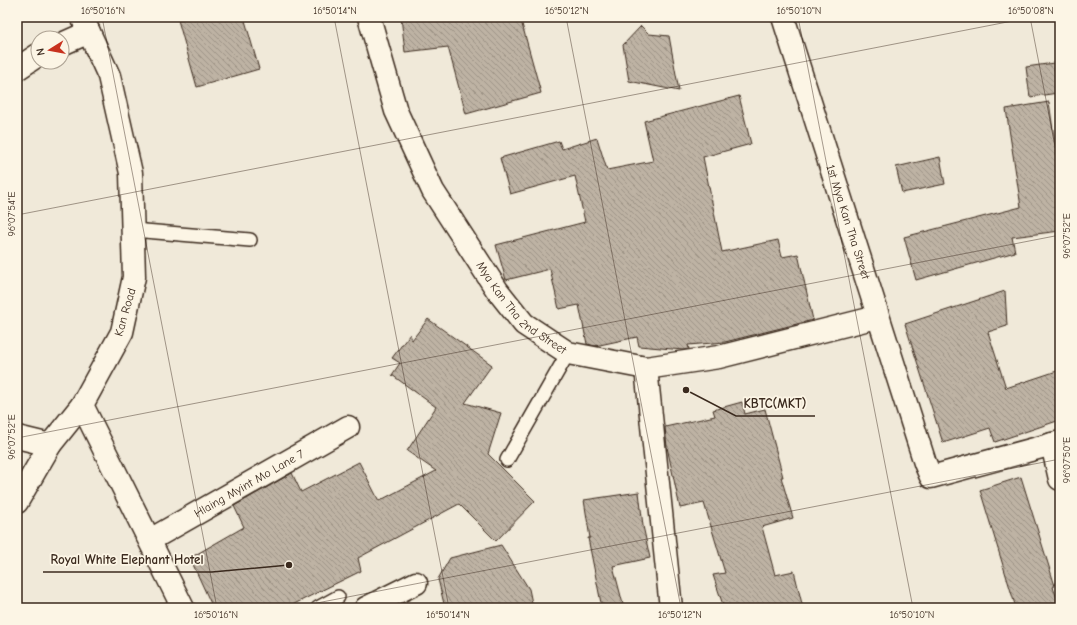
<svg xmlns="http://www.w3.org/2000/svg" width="1077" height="625" font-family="'Comic Neue',sans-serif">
	<defs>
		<pattern id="building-back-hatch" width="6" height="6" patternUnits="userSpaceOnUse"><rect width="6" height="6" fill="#beb3a4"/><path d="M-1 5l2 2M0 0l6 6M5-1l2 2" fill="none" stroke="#9c9285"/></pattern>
	</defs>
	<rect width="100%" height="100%" fill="#f0e9d9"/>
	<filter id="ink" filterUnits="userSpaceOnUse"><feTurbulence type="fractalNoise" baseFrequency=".025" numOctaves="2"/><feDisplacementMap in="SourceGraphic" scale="8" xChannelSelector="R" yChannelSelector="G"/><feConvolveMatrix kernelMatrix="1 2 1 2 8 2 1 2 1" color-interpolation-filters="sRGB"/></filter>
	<g filter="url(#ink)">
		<!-- building -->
		<g fill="url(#building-back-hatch)" stroke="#3b2a1e">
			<path d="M 188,17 L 244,17 L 259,69 L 197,87 L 178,20 Z"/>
			<path d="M 401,17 L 520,17 L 541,93 L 466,114 L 448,47 L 405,52 Z"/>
			<path d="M 641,26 L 649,34 L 669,36 L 679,91 L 629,81 L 623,45 Z"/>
			<path d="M 1054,63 L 1058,93 L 1030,97 L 1026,67 Z"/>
			<path d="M 739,96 L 751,144 L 703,157 L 722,252 L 778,240 L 782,257 L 798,254 L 813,320 L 725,342 L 688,345 L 689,349 L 683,350 L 639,346 L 637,337 L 595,346 L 587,344 L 579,305 L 559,309 L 550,269 L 506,280 L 496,245 L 585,222 L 575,176 L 510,194 L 500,158 L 559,141 L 562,149 L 597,138 L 607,170 L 653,161 L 644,121 Z"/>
			<path d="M 1049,102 L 1060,177 L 1060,231 L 1012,237 L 1015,252 L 916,280 L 904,237 L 1021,207 L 1006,109 Z"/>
			<path d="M 940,157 L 945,184 L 902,193 L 896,167 Z"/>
			<path d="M 1005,291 L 1007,326 L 988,332 L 1006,388 L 1060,370 L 1060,420 L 995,442 L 990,428 L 943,443 L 905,324 Z"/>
			<path d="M 428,319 L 492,365 L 465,403 L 501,413 L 488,454 L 535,501 L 496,541 L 459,504 L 358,558 L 361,571 L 286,608 L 213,608 L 190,558 L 244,527 L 234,506 L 292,473 L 301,492 L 359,462 L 379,501 L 436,471 L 407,451 L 436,407 L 392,375 L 400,363 L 392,358 L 410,334 L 412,340 Z"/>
			<path d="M 742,402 L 745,414 L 765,409 L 783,477 L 781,477 L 793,518 L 762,527 L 775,575 L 794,571 L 803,608 L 724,608 L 713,575 L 725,573 L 704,503 L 680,508 L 667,447 L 665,427 L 715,416 L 713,410 Z"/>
			<path d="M 1021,477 L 1055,586 L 1053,587 L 1060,608 L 1016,608 L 980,490 Z"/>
			<path d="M 639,492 L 643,526 L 650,558 L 613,566 L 624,608 L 602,608 L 588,538 L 590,538 L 584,500 Z"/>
			<path d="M 501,545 L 529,589 L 533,608 L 445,608 L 438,579 L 450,558 Z"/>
		</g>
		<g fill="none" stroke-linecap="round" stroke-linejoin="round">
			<defs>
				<g id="service">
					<path d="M 133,230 L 250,240"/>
					<path d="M 507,460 L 568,353"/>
					<path d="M 318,608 L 338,597"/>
				</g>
				<g id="minor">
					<path id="s1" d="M 369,17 L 396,111 L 433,191 L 497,290 L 524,324 L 568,353 L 646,368 L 719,357 L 877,317"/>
					<path id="s2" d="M 783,17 L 925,463 L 931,477 L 1060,442"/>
					<path d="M 62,44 L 89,32"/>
					<path d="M 17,69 L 38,55"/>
					<path d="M 646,368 L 671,608"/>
					<path d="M 17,437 L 50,445"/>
					<path d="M 1052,444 L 1060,479"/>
					<path d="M 17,502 L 50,445 L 82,405"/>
					<path id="s3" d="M 150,540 L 348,427"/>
					<path d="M 366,608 L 416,583"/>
				</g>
				<path id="secondary" d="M 82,17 L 109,76 L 131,173 L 134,277 L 122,332 L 82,405 L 183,608"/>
			</defs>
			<!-- service casing -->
			<use href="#service" stroke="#3b2a1e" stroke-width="16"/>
			<!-- minor casing -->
			<use href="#minor" stroke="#3b2a1e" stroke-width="25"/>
			<!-- secondary casing -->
			<use href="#secondary" stroke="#3b2a1e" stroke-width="25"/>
			<!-- service -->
			<use href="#service" stroke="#fcf5e5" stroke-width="13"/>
			<!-- minor -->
			<use href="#minor" stroke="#fcf5e5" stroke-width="22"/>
			<!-- secondary -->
			<use href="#secondary" stroke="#fcf5e5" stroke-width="22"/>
		</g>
	</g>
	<!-- ticks -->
	<path fill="none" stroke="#3b2a1e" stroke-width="1" stroke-opacity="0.45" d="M 102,17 L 217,608M 334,17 L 449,608M 566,17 L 681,608M 798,17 L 913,608M 1030,17 L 1060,172M 17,215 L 1033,17M 17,438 L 1060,235M 291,608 L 1060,459"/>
	<g text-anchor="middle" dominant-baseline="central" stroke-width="3.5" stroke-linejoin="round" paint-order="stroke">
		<!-- street labels -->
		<g font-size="12" fill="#3b2a1e" stroke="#fcf5e5">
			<text stroke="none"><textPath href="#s2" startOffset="215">1st Mya Kan Tha Street</textPath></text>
			<text stroke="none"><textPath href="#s1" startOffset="334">Mya Kan Tha 2nd Street</textPath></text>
			<text transform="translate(125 312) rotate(-74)">Kan Road</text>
			<text stroke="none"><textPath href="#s3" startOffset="114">Hlaing Myint Mo Lane 7</textPath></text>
		</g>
	</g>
	<!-- callouts -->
	<path fill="none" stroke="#3b2a1e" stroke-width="1.5" d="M686 390L736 416H815M289 565L212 572H43"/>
	<g fill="#3b2a1e" stroke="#fcf5e5" stroke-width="1.5">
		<circle cx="686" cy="390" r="4"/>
		<circle cx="289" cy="565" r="4"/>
	</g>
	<g font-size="13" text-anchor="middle" font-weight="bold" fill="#3b2a1e" stroke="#fcf5e5" stroke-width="3.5" stroke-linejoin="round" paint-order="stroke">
		<text x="775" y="408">KBTC(MKT)</text>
		<text x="127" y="564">Royal White Elephant Hotel</text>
	</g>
	<!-- margin -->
	<rect width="1077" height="625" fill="none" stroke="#fcf5e5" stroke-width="44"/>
	<!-- north arrow -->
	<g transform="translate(50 50) rotate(259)"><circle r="19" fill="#fcf5e5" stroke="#afa495"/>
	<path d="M0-3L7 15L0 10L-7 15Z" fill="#c8321e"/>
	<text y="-6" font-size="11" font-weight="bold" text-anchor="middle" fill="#3b2a1e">N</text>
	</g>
	<rect x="22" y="22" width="1033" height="581" fill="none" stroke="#3b2a1e" stroke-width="1.5"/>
	<g font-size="10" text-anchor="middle" fill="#3b2a1e">
		<text x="103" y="14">16°50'16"N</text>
		<text x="335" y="14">16°50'14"N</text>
		<text x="567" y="14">16°50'12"N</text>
		<text x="799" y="14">16°50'10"N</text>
		<text x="1031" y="14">16°50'08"N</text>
		<text transform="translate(11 214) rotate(-90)" y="4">96°07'54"E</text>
		<text transform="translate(1066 236) rotate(-90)" y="4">96°07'52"E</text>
		<text transform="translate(11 437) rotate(-90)" y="4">96°07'52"E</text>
		<text transform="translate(1066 460) rotate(-90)" y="4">96°07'50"E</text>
		<text x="216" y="618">16°50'16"N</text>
		<text x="448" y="618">16°50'14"N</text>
		<text x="680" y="618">16°50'12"N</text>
		<text x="912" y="618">16°50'10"N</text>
	</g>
</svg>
